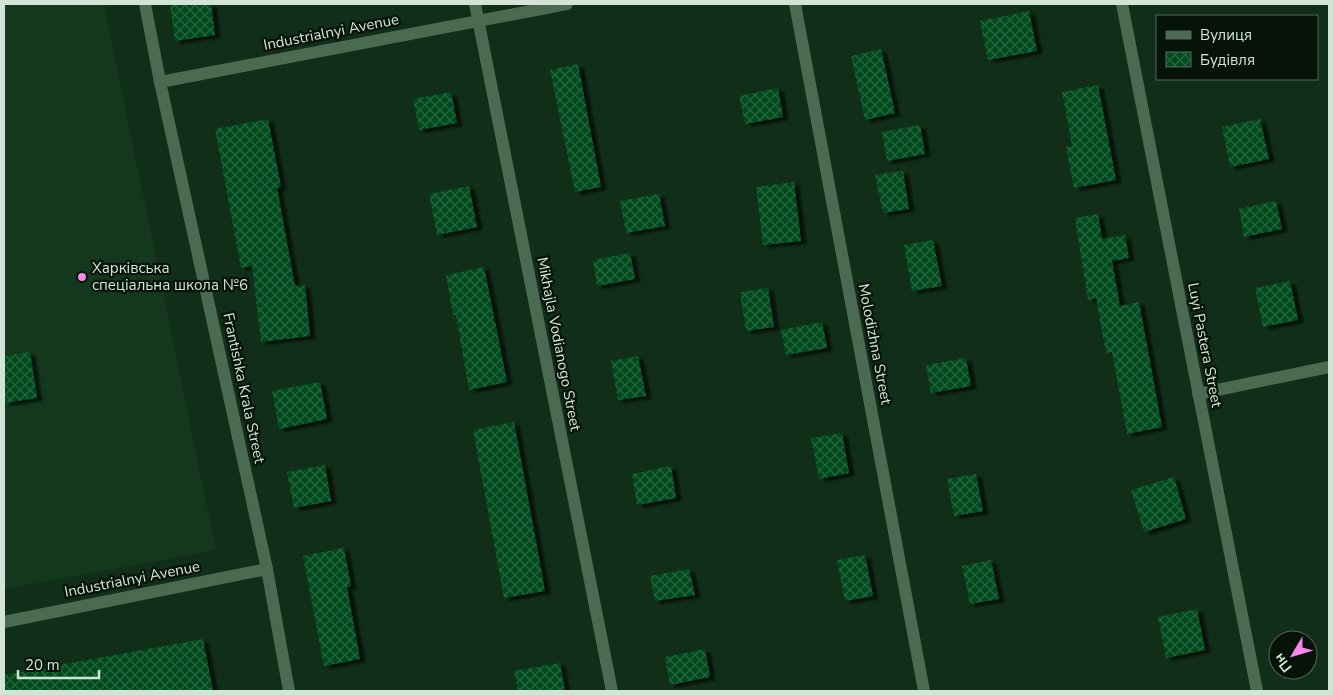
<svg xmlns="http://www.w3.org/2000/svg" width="1333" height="695" font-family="'Nunito Sans',sans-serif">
	<defs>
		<pattern id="building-cross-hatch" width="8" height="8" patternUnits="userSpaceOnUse" patternTransform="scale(1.25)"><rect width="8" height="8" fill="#014b1f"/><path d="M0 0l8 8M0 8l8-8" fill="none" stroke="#25653f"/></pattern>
		<filter id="shadow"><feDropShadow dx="5.5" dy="3" stdDeviation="1" flood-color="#0009"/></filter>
	</defs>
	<rect width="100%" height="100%" fill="#102e18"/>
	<!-- built -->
	<path fill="#13381e" d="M 4,4 L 104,4 L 216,550 L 4,589 Z"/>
	<!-- building -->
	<g fill="url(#building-cross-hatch)" filter="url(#shadow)">
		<path d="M 170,4 L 211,4 L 215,35 L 175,41 Z"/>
		<path d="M 1029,11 L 1037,51 L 988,60 L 980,21 Z"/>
		<path d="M 881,49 L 895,113 L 865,120 L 851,56 Z"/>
		<path d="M 578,64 L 601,187 L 575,192 L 550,70 Z"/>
		<path d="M 1098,85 L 1116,180 L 1074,188 L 1066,147 L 1072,146 L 1062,92 Z"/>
		<path d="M 778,88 L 783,117 L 745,124 L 739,96 Z"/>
		<path d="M 451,92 L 457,123 L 419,130 L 413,99 Z"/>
		<path d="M 268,119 L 281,187 L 277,188 L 295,286 L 305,285 L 310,336 L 261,342 L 252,266 L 241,268 L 215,129 Z"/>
		<path d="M 1260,119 L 1269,159 L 1230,167 L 1222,127 Z"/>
		<path d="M 920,125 L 925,154 L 887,161 L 882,132 Z"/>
		<path d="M 903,171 L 909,209 L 883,213 L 875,175 Z"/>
		<path d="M 794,182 L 801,241 L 763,245 L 756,187 Z"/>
		<path d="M 469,186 L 477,227 L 437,235 L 429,194 Z"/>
		<path d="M 659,194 L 665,226 L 626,233 L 620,201 Z"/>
		<path d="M 1276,201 L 1282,229 L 1244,237 L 1239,209 Z"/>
		<path d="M 1098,214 L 1102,239 L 1125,235 L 1129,258 L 1112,261 L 1120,306 L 1139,302 L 1162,427 L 1127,434 L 1112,352 L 1106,353 L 1096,298 L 1088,300 L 1075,218 Z"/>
		<path d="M 933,240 L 942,286 L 912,291 L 904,245 Z"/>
		<path d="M 630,253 L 635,279 L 597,286 L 593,260 Z"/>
		<path d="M 484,267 L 507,382 L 469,390 L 456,315 L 453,315 L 446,275 Z"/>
		<path d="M 1290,281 L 1298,320 L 1263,327 L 1255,288 Z"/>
		<path d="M 768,288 L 774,327 L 746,331 L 740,292 Z"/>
		<path d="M 822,322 L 827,348 L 786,355 L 781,330 Z"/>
		<path d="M 30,352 L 37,398 L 4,403 L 4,356 Z"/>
		<path d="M 638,356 L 646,396 L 618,400 L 611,361 Z"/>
		<path d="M 966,358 L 971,386 L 931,393 L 926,365 Z"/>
		<path d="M 320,382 L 327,419 L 279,429 L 272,391 Z"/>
		<path d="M 514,422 L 545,591 L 504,598 L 473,430 Z"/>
		<path d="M 842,433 L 849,473 L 819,479 L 811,438 Z"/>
		<path d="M 325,465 L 331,501 L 294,508 L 287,472 Z"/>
		<path d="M 671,466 L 676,498 L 637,505 L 632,474 Z"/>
		<path d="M 976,474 L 983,511 L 954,516 L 947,479 Z"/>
		<path d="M 1174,477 L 1186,519 L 1144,532 L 1131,490 Z"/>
		<path d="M 344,548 L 351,586 L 347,587 L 360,659 L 324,666 L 303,556 Z"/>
		<path d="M 865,555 L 873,596 L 845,601 L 837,560 Z"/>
		<path d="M 991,560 L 999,599 L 970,604 L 962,566 Z"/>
		<path d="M 689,569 L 695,595 L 655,601 L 650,576 Z"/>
		<path d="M 1197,609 L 1205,650 L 1166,658 L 1158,617 Z"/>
		<path d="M 203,639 L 213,691 L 4,691 L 4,675 Z"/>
		<path d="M 705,649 L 710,677 L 670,685 L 665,657 Z"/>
		<path d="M 560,663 L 565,691 L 518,691 L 514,671 Z"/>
	</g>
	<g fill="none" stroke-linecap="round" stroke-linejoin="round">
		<!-- minor -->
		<g stroke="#4a6a51" stroke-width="12">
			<path d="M 475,4 L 612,691"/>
			<path d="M 795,4 L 924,691"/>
			<path d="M 1198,394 L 1329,367"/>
			<path d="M 267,569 L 289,691"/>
		</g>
		<!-- tertiary -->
		<g stroke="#4a6a51" stroke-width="12">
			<path d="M 1122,4 L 1257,691"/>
			<path d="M 160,82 L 567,4"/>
			<path d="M 4,622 L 267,569 L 160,82 L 145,4"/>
		</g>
	</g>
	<!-- markers -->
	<circle fill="#f688ed" stroke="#061309" stroke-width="2" cx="82" cy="277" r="5"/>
	<g text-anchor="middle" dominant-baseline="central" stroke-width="4.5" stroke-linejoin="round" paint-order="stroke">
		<!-- street labels -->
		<g font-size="15" fill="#d2e4d5" stroke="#061309">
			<text transform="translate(331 32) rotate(-11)">Industrialnyi Avenue</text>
			<text transform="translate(559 344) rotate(79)">Mikhajla Vodianogo Street</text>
			<text transform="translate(875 344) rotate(79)">Molodizhna Street</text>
			<text transform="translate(1205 345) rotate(79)">Luyi Pastera Street</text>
			<text transform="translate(244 388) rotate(78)">Frantishka Krala Street</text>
			<text transform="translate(132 579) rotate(-11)">Industrialnyi Avenue</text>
		</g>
		<!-- poi labels -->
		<g font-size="15" fill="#d2e4d5" stroke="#061309" text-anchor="start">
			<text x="92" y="268">Харківська<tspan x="92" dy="17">спеціальна школа №6</tspan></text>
		</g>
	</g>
	<!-- border -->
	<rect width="1333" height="695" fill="none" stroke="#d2e4d5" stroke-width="10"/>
	<!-- legend -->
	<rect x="1156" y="15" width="162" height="65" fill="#061309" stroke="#58675b"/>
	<rect x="1166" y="31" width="25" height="8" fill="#4a6a51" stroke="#58675b"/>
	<text x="1200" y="40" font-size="15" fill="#d2e4d5">Вулиця</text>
	<rect x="1166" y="52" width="25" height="15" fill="url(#building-cross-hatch)" stroke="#58675b"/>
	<text x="1200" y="65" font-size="15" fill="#d2e4d5">Будівля</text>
	<!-- north arrow -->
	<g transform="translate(1293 655) rotate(232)"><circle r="24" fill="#061309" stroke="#58675b"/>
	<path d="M0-4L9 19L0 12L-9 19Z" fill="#f688ed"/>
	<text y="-8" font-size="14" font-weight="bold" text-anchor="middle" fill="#d2e4d5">Пн</text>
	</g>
	<!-- scale -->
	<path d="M18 670v8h81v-8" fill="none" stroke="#d2e4d5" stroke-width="2.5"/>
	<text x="25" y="670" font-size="15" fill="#d2e4d5" stroke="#061309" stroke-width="4" paint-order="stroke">20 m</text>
</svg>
